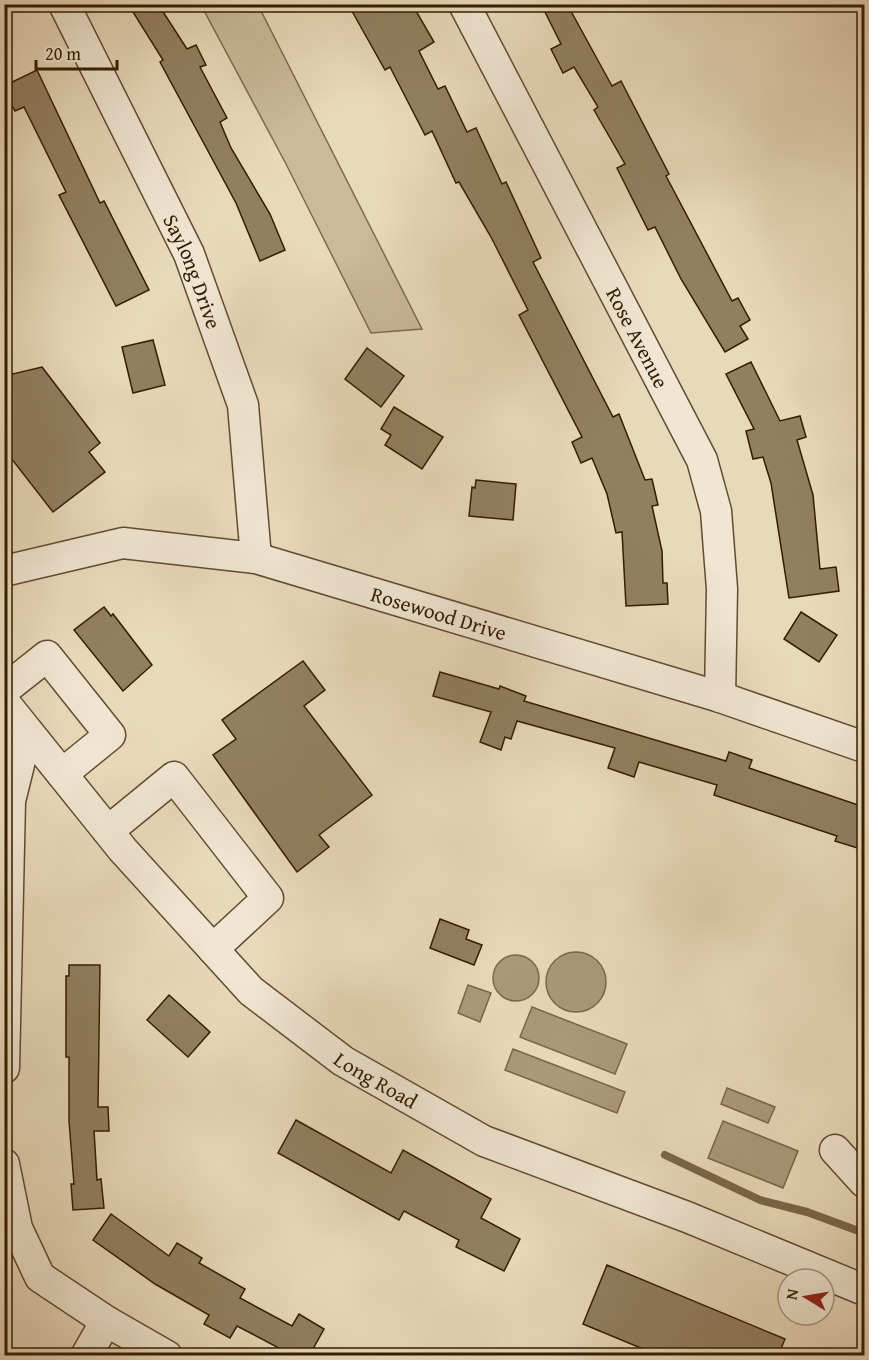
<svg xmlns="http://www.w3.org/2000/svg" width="869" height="1360" font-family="'Gentium Book Plus',serif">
	<rect width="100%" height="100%" fill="#e9d9bb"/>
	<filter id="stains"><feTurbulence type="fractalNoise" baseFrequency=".00333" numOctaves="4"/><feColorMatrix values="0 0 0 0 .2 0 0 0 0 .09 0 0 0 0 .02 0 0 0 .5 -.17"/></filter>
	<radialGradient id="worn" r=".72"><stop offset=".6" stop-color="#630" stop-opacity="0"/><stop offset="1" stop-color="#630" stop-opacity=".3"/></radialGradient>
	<!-- green -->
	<path fill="#cab99b" stroke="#7e6b4e" stroke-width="1.5" d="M 201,5 L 258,5 L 422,329 L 371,333 L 286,164 Z"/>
	<!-- water -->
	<g fill="#ab997c" stroke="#7b674b" stroke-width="1.5">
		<circle cx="576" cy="982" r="30"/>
		<circle cx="516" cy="978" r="23"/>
		<path d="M 468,985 L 491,993 L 480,1022 L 458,1013 Z"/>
		<path d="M 532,1007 L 627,1044 L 615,1074 L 520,1037 Z"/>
		<path d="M 513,1049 L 625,1092 L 617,1113 L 505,1070 Z"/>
		<path d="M 727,1088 L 775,1107 L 768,1123 L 721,1104 Z"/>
		<path d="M 723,1121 L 798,1151 L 783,1188 L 708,1158 Z"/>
	</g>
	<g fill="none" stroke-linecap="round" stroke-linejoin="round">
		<!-- stream -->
		<path stroke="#7b674b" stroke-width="8" d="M 665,1155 L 760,1200 L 807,1212 L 864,1233"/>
	</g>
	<!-- building -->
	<g fill="#927f62" stroke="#331d01" stroke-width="1.5">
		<path d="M 128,4 L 158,4 L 187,49 L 196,45 L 206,65 L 200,67 L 227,118 L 220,122 L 231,148 L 270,214 L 285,250 L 260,261 L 236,203 L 160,62 L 163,60 Z"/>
		<path d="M 348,4 L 412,4 L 434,42 L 419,51 L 438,89 L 445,86 L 467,132 L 476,128 L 502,184 L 506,182 L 541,258 L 533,262 L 613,417 L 619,414 L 645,480 L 652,479 L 658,505 L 652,506 L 662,551 L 663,583 L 667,583 L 668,604 L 626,606 L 622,532 L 616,533 L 607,494 L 592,458 L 581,463 L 572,442 L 582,437 L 519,315 L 528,310 L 491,237 L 459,182 L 456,183 L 432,131 L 425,135 L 390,67 L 385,70 Z"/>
		<path d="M 541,4 L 567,4 L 612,86 L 621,81 L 669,174 L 666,176 L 732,301 L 738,298 L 750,320 L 740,326 L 748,339 L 725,352 L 681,279 L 655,227 L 648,230 L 617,168 L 625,164 L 594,110 L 598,107 L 574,67 L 563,73 L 551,49 L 561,44 Z"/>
		<path d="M 37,70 L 100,203 L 104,201 L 149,290 L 116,306 L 59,195 L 66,192 L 24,107 L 15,111 L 4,91 L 4,86 Z"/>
		<path d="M 153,340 L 165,385 L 133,393 L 122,347 Z"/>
		<path d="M 367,348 L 404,376 L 381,407 L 345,379 Z"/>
		<path d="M 751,362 L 780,421 L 800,416 L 806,437 L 797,440 L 813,495 L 820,569 L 836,567 L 839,591 L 789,598 L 771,483 L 763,457 L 753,459 L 746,431 L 754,429 L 726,374 Z"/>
		<path d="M 42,367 L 100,443 L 89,452 L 105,472 L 53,512 L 4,449 L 4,376 Z"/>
		<path d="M 394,407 L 443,437 L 422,469 L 385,445 L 391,435 L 381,429 Z"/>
		<path d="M 476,480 L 516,484 L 513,520 L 469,516 L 472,487 L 475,488 Z"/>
		<path d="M 104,607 L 111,616 L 113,614 L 152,665 L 123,691 L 74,630 Z"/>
		<path d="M 801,612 L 837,635 L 819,662 L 784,639 Z"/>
		<path d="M 303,661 L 325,690 L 304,706 L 372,795 L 319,835 L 329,847 L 297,872 L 213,755 L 236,739 L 222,720 Z"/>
		<path d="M 440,672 L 499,689 L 500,686 L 526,696 L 524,701 L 726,761 L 729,752 L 752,760 L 749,768 L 864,807 L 864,850 L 835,841 L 837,836 L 714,795 L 717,785 L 639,762 L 634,777 L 608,768 L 615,748 L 517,721 L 511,739 L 505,737 L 501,750 L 480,742 L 491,712 L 433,696 Z"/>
		<path d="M 440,919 L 469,930 L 466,939 L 482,945 L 474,965 L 430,948 Z"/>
		<path d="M 69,965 L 100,965 L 98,1107 L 108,1107 L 109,1131 L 94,1131 L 97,1180 L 101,1179 L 104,1208 L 73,1210 L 71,1184 L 74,1184 L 69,1121 L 69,1057 L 66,1057 L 66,976 L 69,976 Z"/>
		<path d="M 169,995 L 210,1032 L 188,1057 L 147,1020 Z"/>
		<path d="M 296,1120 L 391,1173 L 403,1150 L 491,1199 L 481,1218 L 520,1239 L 504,1271 L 456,1247 L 459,1240 L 404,1211 L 399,1220 L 278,1153 Z"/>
		<path d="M 111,1214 L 169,1256 L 177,1243 L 202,1258 L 199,1263 L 245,1289 L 240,1298 L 292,1326 L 299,1314 L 324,1329 L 309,1356 L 275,1356 L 279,1348 L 237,1326 L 230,1338 L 204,1324 L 209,1315 L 155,1284 L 93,1240 Z"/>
		<path d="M 607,1265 L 785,1339 L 778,1356 L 660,1356 L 583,1324 Z"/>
	</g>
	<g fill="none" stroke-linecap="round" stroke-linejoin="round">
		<defs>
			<g id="minor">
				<path id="s1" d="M 64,4 L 189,254 L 243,405 L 256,558"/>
				<path id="s2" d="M 464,4 L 702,460 L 716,511 L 722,589 L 720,697"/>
				<path id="s3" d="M 4,571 L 123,543 L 256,558 L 720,697 L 864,747"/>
				<path d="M 4,690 L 47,656 L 110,735 L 62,774"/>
				<path id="s4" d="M 4,702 L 123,850 L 251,991 L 343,1061 L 484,1141 L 687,1217 L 864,1290"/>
				<path d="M 108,831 L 174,777 L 268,898 L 213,949"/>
				<path d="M 4,1068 L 10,801 L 27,732"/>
				<path d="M 835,1150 L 864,1182"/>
				<path d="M 4,1164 L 17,1228 L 40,1277 L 106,1321 L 167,1356"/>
				<path d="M 86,1356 L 106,1321"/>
			</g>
		</defs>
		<!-- minor casing -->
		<use href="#minor" stroke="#604c30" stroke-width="33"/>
		<!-- minor -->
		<use href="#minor" stroke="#f1e6d3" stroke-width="30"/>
	</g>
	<g text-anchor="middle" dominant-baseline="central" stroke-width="4.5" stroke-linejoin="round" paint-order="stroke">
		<!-- street labels -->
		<g font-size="21" fill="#331d01" stroke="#f1e6d3">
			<text stroke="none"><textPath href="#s1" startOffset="297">Saylong Drive</textPath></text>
			<text stroke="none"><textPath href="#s2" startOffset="376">Rose Avenue</textPath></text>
			<text stroke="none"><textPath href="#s3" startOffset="447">Rosewood Drive</textPath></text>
			<text stroke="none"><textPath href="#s4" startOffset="534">Long Road</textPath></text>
		</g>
	</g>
	<!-- margin -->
	<rect width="869" height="1360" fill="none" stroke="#e9d9bb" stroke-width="24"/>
	<rect x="6" y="6" width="857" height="1348" fill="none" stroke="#331d01" stroke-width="3"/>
	<rect x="12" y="12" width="845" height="1336" fill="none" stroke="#331d01" stroke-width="1.5"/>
	<!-- north arrow -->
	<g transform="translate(806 1297) rotate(281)"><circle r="28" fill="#f1e6d3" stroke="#a5967f" stroke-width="1.5"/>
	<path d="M0-4.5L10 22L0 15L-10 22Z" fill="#8f2418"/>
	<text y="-9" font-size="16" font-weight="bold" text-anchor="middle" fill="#331d01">N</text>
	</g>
	<!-- scale -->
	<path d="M36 60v9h81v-9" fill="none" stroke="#331d01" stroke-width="3"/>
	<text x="45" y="60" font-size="18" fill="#331d01" stroke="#f1e6d3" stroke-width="4.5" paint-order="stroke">20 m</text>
	<rect width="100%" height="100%" filter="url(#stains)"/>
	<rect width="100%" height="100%" fill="url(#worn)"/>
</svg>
